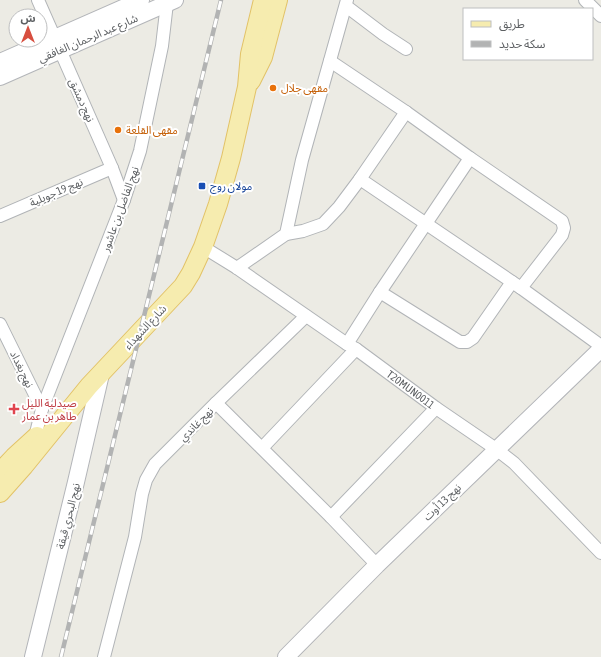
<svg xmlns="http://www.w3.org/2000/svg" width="601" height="657" font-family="'Asap Condensed','Noto Sans Arabic',sans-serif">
	<rect width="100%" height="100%" fill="#ecebe4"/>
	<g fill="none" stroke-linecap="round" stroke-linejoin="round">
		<defs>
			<g id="street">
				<path d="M 38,0 L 112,168 L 124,200"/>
				<path d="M 585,0 L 601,16"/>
				<path d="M 346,6 L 383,34 L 406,49"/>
				<path d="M 330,61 L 406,112 L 470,158 L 562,221 L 564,228 L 562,235 L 521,288"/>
				<path d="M 406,112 L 360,179 L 521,288 L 601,346"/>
				<path d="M 0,216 L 112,168"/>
				<path d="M 286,234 L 303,231 L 323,224 L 339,207 L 360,179"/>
				<path id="s1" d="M 203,247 L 237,268 L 347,344 L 356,349 L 436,408 L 496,449 L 514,463 L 601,553"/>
				<path d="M 237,268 L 286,234 L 302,160 L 347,0"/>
				<path d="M 380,292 L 460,342 L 467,342 L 473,338 L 512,282"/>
				<path d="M 0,324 L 42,409 L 35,437"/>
				<path d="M 347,344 L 380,292 L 470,158"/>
				<path d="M 216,403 L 306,316"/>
				<path d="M 42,409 L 124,200 L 140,151 L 162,46 L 167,3 L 168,0"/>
				<path d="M 262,448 L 356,349"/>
				<path d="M 331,517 L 436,408"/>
				<path d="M 104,657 L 135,537 L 142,494 L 146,480 L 155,464 L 216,403 L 331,517 L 377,565"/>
			</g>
			<g id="secondary">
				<path d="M 0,62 L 141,0"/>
				<path d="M 0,77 L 175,0"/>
				<path d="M 33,657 L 76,482 L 101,374"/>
				<path d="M 286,657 L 377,565 L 601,349"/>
			</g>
			<g id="primary">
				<path d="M 251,81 L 263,57 L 278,0"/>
				<path d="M 0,472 L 14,457 L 37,436"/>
				<path d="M 0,493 L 24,466 L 89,386 L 183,286 L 191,273 L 203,247 L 218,204 L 231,158 L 247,87 L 250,54 L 263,0"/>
			</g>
		</defs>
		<!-- street casing -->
		<use href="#street" stroke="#b1b4b7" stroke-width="14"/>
		<!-- secondary casing -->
		<use href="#secondary" stroke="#b3b5b9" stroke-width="18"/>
		<!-- primary casing -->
		<use href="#primary" stroke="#e2c267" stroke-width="20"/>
		<!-- street -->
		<use href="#street" stroke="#fff" stroke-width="12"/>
		<!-- secondary -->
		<use href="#secondary" stroke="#fff" stroke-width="16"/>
		<!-- primary -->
		<use href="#primary" stroke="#f6ecaf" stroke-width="18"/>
		<defs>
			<path id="rail" d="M 61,657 L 221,0"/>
		</defs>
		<!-- rail casing -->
		<use href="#rail" stroke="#b2b3b3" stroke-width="4.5"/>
		<!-- rail -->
		<use href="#rail" stroke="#fff" stroke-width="3" stroke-dasharray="9" stroke-linecap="butt"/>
	</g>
	<!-- markers -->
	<g fill="#e8710a" stroke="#fff" stroke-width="1.5">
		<circle cx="273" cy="88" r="4"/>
		<circle cx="118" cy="130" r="4"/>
	</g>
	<rect fill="#1a4fb4" stroke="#fff" stroke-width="1.5" x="198" y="182" width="8" height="8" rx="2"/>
	<path fill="#e0444e" stroke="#fff" stroke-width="1.5" d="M12 403h4v4h4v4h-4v4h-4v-4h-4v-4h4z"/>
	<g text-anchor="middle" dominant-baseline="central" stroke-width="4" stroke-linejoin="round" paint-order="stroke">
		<!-- street labels -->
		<g font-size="11" fill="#5c5f62" stroke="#fff">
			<text transform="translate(88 38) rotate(-23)">شارع عبد الرحمان الغافقي</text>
			<text transform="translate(82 100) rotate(66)">نهج دمشق</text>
			<text transform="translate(56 192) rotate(-23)">نهج 19 جويلية</text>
			<text transform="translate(120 209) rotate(-70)">نهج الفاضل بن عاشور</text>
			<text transform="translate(145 327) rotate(-47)">شارع الشهداء</text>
			<text transform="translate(22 369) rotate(64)">نهج بغداد</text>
			<text stroke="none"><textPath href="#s1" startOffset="252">T20MUN0011</textPath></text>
			<text transform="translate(196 424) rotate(-45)">نهج غاندي</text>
			<text transform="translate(442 502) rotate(-44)">نهج 13 أوت</text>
			<text transform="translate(68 516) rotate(-76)">نهج البحري قيقة</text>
		</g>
		<!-- food labels -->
		<g font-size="11" fill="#c56008" stroke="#fff" text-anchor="start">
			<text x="281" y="88">مقهى جلال</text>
			<text x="126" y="130">مقهى القلعة</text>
		</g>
		<!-- transit labels -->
		<g font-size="11" fill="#164399" stroke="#fff" text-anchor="start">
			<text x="210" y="186">مولان روج</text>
		</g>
		<!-- health labels -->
		<g font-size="11" fill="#be3a42" stroke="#fff" text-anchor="start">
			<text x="22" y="403">صيدلية الليل<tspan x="22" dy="13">طاهر بن عمار</tspan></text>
		</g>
	</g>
	<!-- legend -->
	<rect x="463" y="8" width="130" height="52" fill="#ffffff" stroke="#bebfc0"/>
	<rect x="471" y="21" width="20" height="6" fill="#f6ecaf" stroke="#bebfc0"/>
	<text x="499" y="28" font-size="12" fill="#5c5f62">طريق</text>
	<rect x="471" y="41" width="20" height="6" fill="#b2b3b3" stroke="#bebfc0"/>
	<text x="499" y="48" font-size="12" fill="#5c5f62">سكة حديد</text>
	<!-- north arrow -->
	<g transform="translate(28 28)"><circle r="19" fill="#ffffff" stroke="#bebfc0"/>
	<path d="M0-3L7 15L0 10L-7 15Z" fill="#d74e3f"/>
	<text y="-6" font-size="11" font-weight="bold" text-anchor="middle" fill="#5c5f62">ش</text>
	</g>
</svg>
